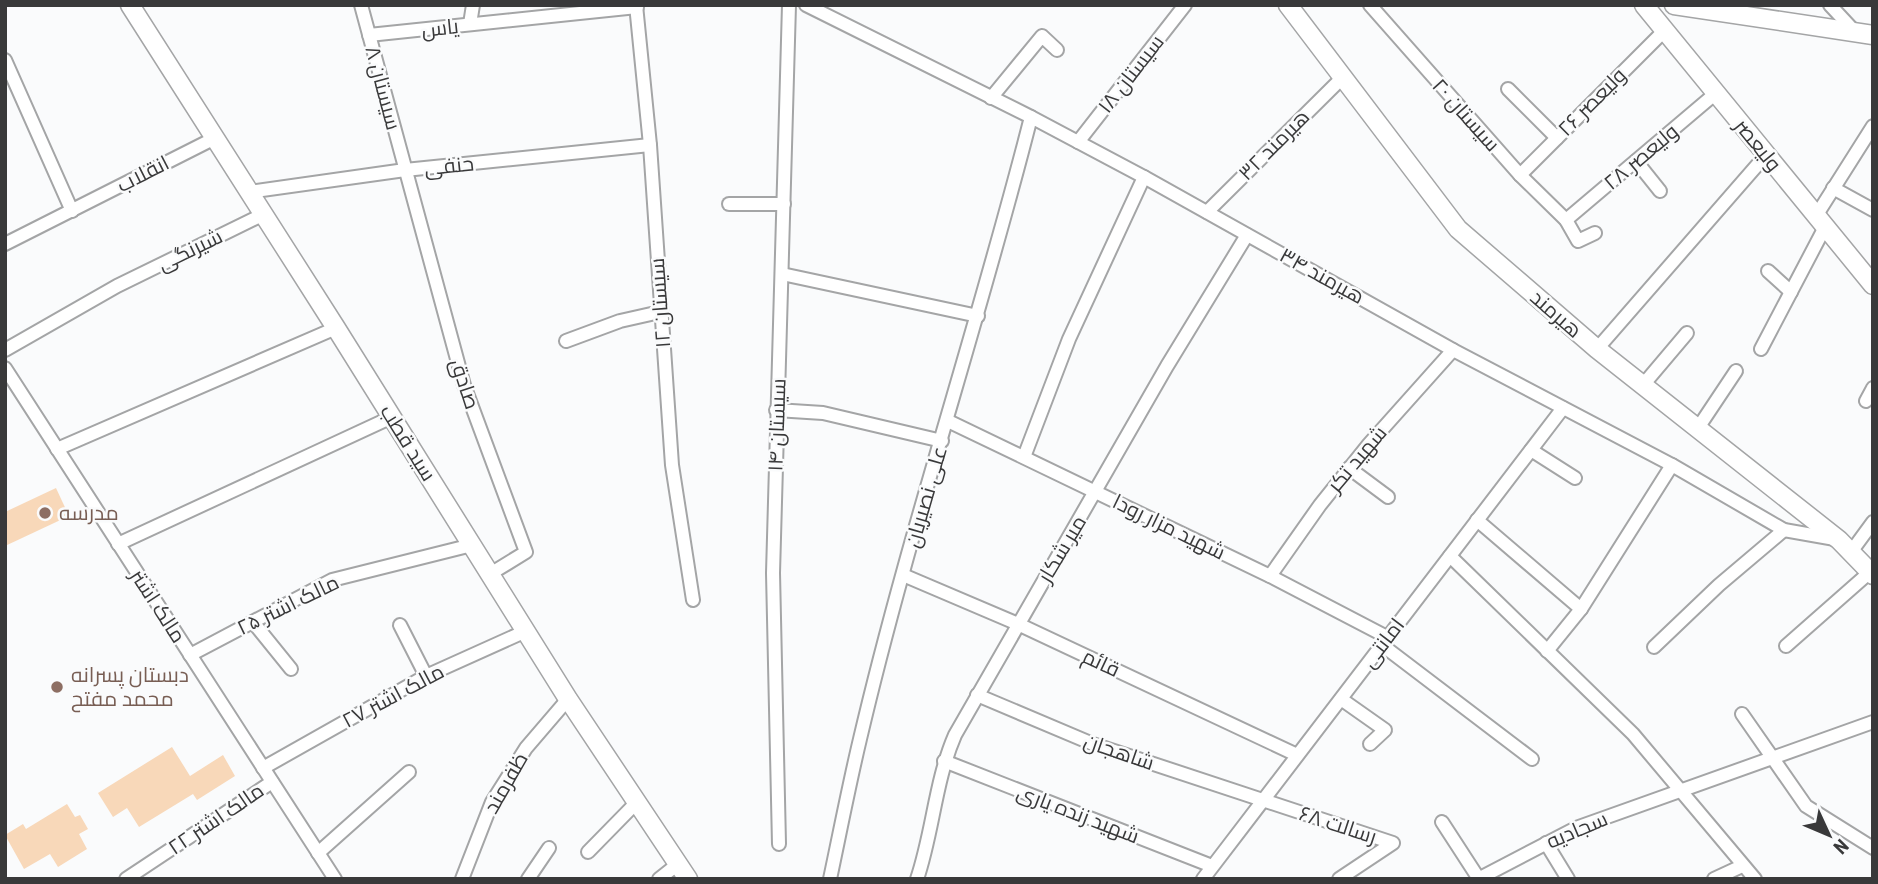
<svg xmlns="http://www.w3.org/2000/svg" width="1878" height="884" font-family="'Roboto Condensed',Cairo,sans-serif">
	<rect width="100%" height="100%" fill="#fafbfc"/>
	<!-- building -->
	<g fill="#f8d8b9">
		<path d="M 56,488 L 69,516 L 5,546 L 5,512 Z"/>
		<path d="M 172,747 L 190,776 L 223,755 L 235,776 L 197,800 L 193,794 L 139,827 L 127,808 L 113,817 L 98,793 Z"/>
		<path d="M 67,804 L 75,817 L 80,815 L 88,829 L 79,834 L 87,849 L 58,867 L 50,854 L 24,869 L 5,835 L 23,824 L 26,829 Z"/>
	</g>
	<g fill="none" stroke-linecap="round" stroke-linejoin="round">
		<defs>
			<g id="street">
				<path d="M 361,5 L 464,385 L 526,552 L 490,574"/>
				<path d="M 636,5 L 650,145 L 672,465 L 693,600"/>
				<path d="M 806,5 L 1031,117 L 1144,177 L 1453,350 L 1672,465 L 1784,530 L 1835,539"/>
				<path d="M 1370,5 L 1520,175 L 1566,220 L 1578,241 L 1595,233"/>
				<path d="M 1830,5 L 1856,33"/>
				<path d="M 470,24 L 473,5"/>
				<path d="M 369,35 L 637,7"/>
				<path d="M 5,60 L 72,211"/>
				<path d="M 1508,89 L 1557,138"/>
				<path d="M 991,98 L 1042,36 L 1057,50"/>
				<path d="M 1078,142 L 1185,5"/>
				<path d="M 1636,161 L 1660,191"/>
				<path d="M 1520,175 L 1665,30"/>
				<path d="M 1833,188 L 1873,210"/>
				<path d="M 249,192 L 405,170 L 650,145"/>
				<path d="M 729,204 L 784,204"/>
				<path d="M 1207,212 L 1342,78"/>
				<path d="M 1816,216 L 1873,126"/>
				<path d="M 1566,220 L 1716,93"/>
				<path d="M 5,244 L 215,138"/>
				<path d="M 1768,271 L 1791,292"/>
				<path d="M 782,274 L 978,316"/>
				<path d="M 566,341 L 620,321 L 660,312"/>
				<path d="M 1597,349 L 1766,155"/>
				<path d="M 1761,349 L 1825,227"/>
				<path d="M 5,350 L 117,286 L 264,214"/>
				<path d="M 5,368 L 335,879"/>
				<path d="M 1643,385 L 1687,333"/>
				<path d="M 1866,401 L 1873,388"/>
				<path d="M 776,410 L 823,413 L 942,441"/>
				<path d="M 948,421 L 1270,576 L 1387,637"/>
				<path d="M 1698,428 L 1736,371"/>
				<path d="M 57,449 L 336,328"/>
				<path d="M 1531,450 L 1575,478"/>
				<path d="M 1024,457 L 1069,339 L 1144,177"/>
				<path d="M 1349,468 L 1388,497"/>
				<path d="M 1477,520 L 1581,609"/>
				<path d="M 118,544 L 392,417"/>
				<path d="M 1851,552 L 1873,522"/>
				<path d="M 1450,556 L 1633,734 L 1755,879"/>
				<path d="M 903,575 L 1018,624 L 1297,755"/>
				<path d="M 1270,576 L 1320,505 L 1369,444 L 1453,350"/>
				<path d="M 253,622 L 291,669"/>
				<path d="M 400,625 L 426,676"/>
				<path d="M 1382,645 L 1532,759"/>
				<path d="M 1786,646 L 1870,572"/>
				<path d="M 1654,647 L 1719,585 L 1784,530"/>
				<path d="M 1547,651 L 1581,609 L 1672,465"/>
				<path d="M 190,655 L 332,580 L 472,545"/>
				<path d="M 977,695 L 1093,744 L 1393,843 L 1339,879"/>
				<path d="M 1341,699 L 1385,730 L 1370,744"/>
				<path d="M 1742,714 L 1806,806 L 1873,848"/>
				<path d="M 944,761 L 1212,866"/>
				<path d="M 263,768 L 426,676 L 526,631"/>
				<path d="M 1442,822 L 1479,879"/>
				<path d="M 1546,843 L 1568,879"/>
				<path d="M 779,844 L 773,573 L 789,5"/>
				<path d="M 588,852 L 637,802"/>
				<path d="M 318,853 L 409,772"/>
				<path d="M 126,879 L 272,782"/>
				<path d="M 462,879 L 492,802 L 526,748 L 568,699"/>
				<path d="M 528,879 L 549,848"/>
				<path d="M 659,879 L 678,864"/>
				<path d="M 830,879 C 840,832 849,785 860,739 C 909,530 978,326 1031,117"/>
				<path d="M 917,879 C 933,832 935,781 955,735 L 1167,366 L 1247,235"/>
				<path d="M 1203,879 L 1563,408"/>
				<path d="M 1478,879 L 1576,828 L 1873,722"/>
				<path d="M 1714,879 L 1742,866"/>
			</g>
			<g id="secondary">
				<path d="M 130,5 L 336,328 L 568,699 L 688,879"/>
				<path d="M 1288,5 L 1458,229 L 1597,349 L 1839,540 L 1873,575"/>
				<path d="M 1644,5 L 1873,285"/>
				<path d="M 1674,5 L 1873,35"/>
			</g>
		</defs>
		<!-- street casing -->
		<use href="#street" stroke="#a4a5a6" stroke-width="16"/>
		<!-- secondary casing -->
		<use href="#secondary" stroke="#a4a5a6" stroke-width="21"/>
		<!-- street -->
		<use href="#street" stroke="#fff" stroke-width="12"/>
		<!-- secondary -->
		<use href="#secondary" stroke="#fff" stroke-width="18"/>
	</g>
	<!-- markers -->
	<g fill="#8d6e63" stroke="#fafbfc" stroke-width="2.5">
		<circle cx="45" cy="513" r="7"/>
		<circle cx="57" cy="687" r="7"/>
	</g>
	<g text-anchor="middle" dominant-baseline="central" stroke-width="5" stroke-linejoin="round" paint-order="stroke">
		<!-- street labels -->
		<g font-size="21" fill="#39393a" stroke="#fafbfc">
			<text transform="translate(440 28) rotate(-6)">یاس</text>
			<text transform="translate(1131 74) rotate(-52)">سیستان ۱۸</text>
			<text transform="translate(383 88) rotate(75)">سیستان ۸</text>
			<text transform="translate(1592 102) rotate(-45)">ولیعصر ۲۶</text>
			<text transform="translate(1466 115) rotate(48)">سیستان ۲۰</text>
			<text transform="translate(1274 145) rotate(-45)">هیرمند ۳۲</text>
			<text transform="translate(1758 145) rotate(51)">ولیعصر</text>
			<text transform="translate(1641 157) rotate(-40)">ولیعصر ۲۸</text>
			<text transform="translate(449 166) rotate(-6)">حنفی</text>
			<text transform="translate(143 174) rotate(-27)">انقلاب</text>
			<text transform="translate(190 250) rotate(-26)">شیرنگی</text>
			<text transform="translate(1322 276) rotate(29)">هیرمند ۳۴</text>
			<text transform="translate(660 303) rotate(-94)">سیستان ۱۲</text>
			<text transform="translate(1556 314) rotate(41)">هیرمند</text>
			<text transform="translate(465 384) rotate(72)">صادق</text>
			<text transform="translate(777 425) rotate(-88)">سیستان ۱۴</text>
			<text transform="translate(408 443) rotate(58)">سید قطب</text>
			<text transform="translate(1357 459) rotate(-50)">شهید تکر</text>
			<text transform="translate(926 497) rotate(-74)">علی نصیریان</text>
			<text transform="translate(1169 527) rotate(26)">شهید مزار رودا</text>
			<text transform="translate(1062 549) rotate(-59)">میر شکار</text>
			<text transform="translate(288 605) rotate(-26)">مالک اشتر ۲۵</text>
			<text transform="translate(158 606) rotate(57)">مالک اشتر</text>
			<text transform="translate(1383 643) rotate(-53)">امانتی</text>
			<text transform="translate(1101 663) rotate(25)">قائم</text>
			<text transform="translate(393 696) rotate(-28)">مالک اشتر ۲۷</text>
			<text transform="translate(1119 752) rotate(19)">شاهجان</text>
			<text transform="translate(506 783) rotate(-60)">ظفرمند</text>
			<text transform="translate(1078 814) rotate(21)">شهید زنده یاری</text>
			<text transform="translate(216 819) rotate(-34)">مالک اشتر ۲۲</text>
			<text transform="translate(1338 825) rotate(18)">رسالت ۶۸</text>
			<text transform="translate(1577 830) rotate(-23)">سجادیه</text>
		</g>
		<!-- education labels -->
		<g font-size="21" fill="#785e54" stroke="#fafbfc" text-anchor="start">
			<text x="59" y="513">مدرسه</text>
			<text x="71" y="675">دبستان پسرانه<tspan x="71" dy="24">محمد مفتح</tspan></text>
		</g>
	</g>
	<!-- border -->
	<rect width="1878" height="884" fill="none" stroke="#39393a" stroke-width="14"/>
	<!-- north arrow -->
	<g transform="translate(1829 835) rotate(134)" stroke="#fafbfc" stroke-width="5" paint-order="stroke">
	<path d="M0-5L12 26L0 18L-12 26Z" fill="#39393a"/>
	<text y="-10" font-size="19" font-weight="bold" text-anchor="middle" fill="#39393a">N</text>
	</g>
</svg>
